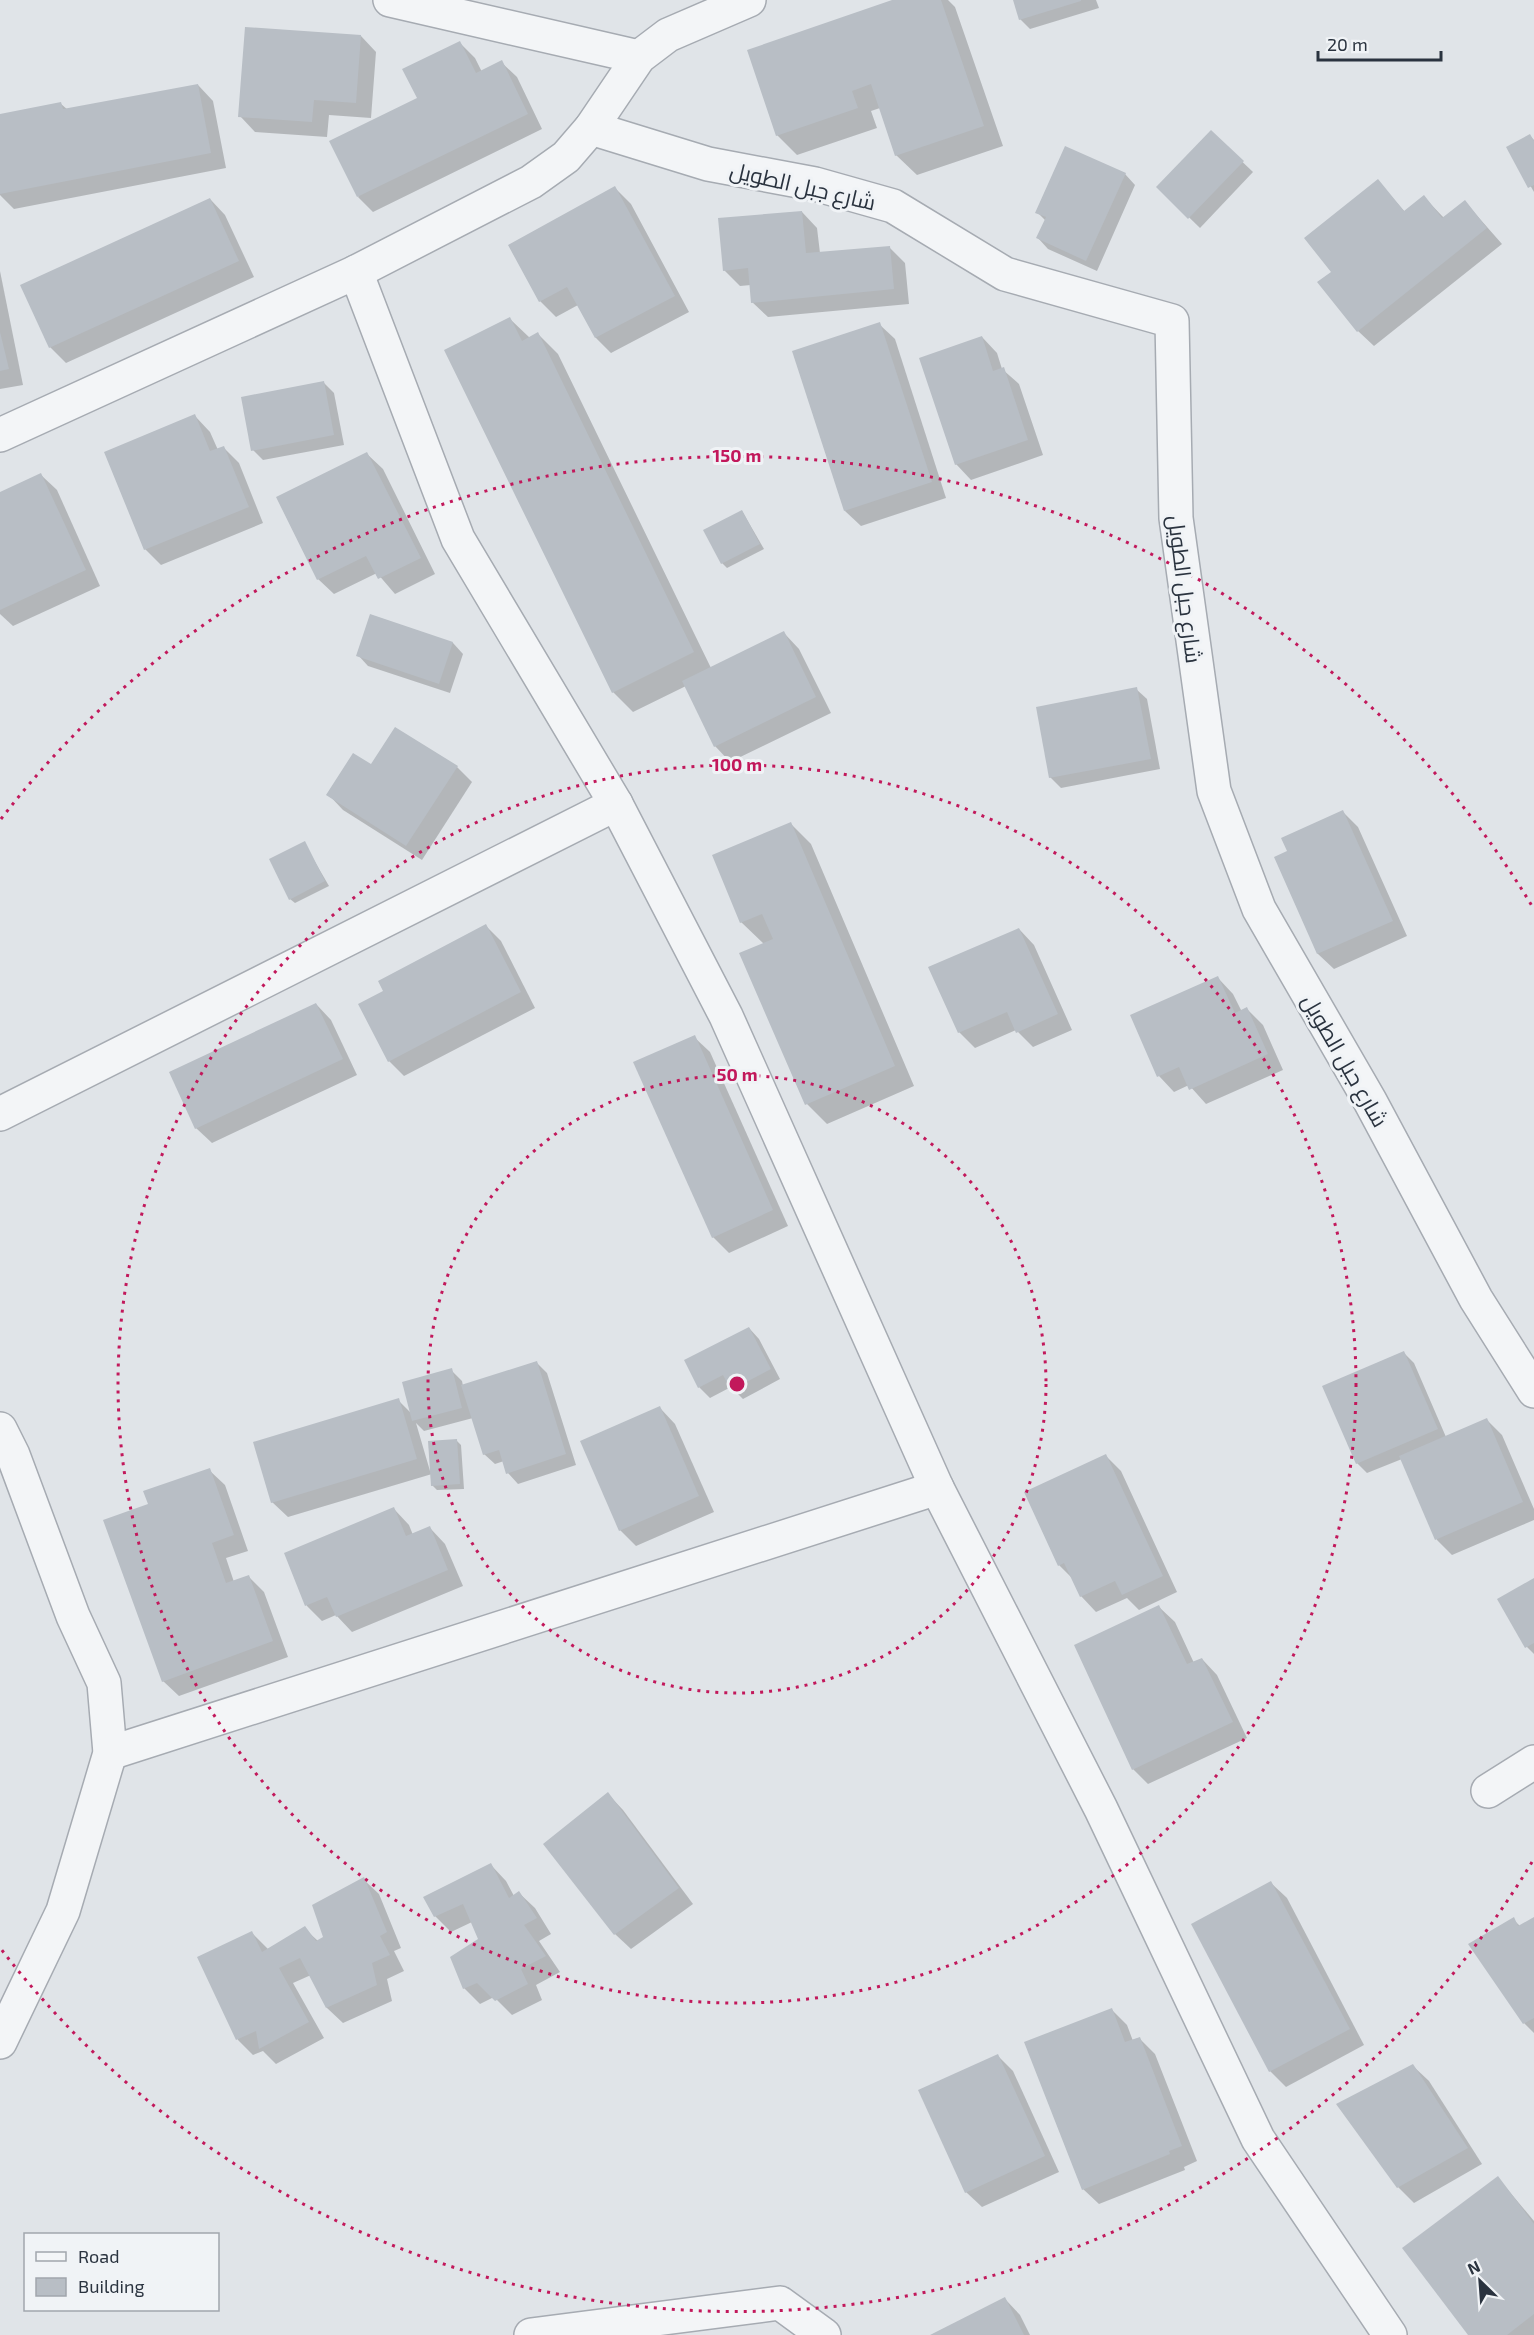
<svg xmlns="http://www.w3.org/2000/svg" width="1534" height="2335" font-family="'Exo 2',Cairo,sans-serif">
	<rect width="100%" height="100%" fill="#e0e4e8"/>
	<!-- shadow -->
	<g fill="#0003">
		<path d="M 896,0 L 948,0 L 955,7 L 1003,146 L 917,175 L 896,155 L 880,108 L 871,111 L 877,128 L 797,155 L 777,135 Z"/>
		<path d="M 1014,0 L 1096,0 L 1099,8 L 1030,29 L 1020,19 Z"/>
		<path d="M 361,36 L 376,52 L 371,118 L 329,115 L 327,137 L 255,132 L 240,116 Z"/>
		<path d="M 460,43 L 475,58 L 482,72 L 501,62 L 517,77 L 542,129 L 373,212 L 358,197 L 419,99 Z"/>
		<path d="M 198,85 L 213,101 L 226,168 L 14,209 L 0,195 L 0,116 L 61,104 L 68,110 Z"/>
		<path d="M 1211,132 L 1253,172 L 1200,228 L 1158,187 Z"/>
		<path d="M 1530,136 L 1534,140 L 1534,192 L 1508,147 Z"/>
		<path d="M 1125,174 L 1135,185 L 1097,271 L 1048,249 L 1038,238 L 1046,221 L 1037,212 Z"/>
		<path d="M 1378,181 L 1405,212 L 1424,197 L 1444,218 L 1465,202 L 1502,244 L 1374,346 L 1358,331 L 1333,272 Z"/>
		<path d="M 615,188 L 631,204 L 689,312 L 611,353 L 596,338 L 578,305 L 556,317 L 540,301 L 510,245 Z"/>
		<path d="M 210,199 L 225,215 L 254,277 L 66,363 L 50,347 L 22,285 Z"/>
		<path d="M 802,212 L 817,228 L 820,253 L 889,247 L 905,263 L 909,304 L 768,317 L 752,302 L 751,285 L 740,286 L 724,270 Z"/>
		<path d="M 0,271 L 23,385 L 0,389 Z"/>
		<path d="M 510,319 L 530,338 L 538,334 L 558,354 L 711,668 L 784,633 L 799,649 L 831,713 L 730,762 L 715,746 L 686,686 L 633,712 L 613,692 Z"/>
		<path d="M 879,324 L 895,339 L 946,498 L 861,526 L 845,511 Z"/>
		<path d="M 982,337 L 997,353 L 1002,369 L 1019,384 L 1043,455 L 971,480 L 956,464 Z"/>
		<path d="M 323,382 L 334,393 L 344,445 L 263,460 L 253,450 Z"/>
		<path d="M 195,416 L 210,432 L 218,450 L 223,447 L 239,463 L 263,523 L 161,565 L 145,549 Z"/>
		<path d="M 367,454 L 383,469 L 435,574 L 395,594 L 377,573 L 334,594 L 318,579 Z"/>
		<path d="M 41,475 L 57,490 L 100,586 L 13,626 L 0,614 L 0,494 Z"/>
		<path d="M 742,511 L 764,549 L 727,568 L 722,563 Z"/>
		<path d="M 371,615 L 453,643 L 463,654 L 450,693 L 368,666 L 358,655 Z"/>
		<path d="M 1136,689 L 1147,699 L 1160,769 L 1061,788 L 1050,777 Z"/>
		<path d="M 371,766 L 457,767 L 472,782 L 422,860 L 343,810 L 328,794 Z"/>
		<path d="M 1343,812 L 1358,827 L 1407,936 L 1334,969 L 1318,954 L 1276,858 L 1289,852 Z"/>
		<path d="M 791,824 L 811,844 L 914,1086 L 827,1124 L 807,1104 L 764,944 L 741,922 Z"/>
		<path d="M 304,843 L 329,886 L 295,903 L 290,899 Z"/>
		<path d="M 486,926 L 501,941 L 535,1008 L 404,1076 L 389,1061 L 385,992 Z"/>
		<path d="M 1019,929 L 1034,945 L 1072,1030 L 1033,1047 L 1016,1030 L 975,1048 L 959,1032 L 930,968 Z"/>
		<path d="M 1218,978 L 1233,994 L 1242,1012 L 1247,1009 L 1263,1025 L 1283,1070 L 1206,1104 L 1189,1085 L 1174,1092 L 1159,1076 L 1132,1016 Z"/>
		<path d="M 316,1004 L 331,1020 L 357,1075 L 212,1143 L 196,1128 Z"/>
		<path d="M 694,1037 L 710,1052 L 788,1226 L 729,1253 L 713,1237 Z"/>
		<path d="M 749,1328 L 759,1339 L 780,1379 L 743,1399 L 731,1387 L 710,1398 L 699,1387 L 686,1361 Z"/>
		<path d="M 1404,1353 L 1414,1363 L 1446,1437 L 1487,1420 L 1502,1435 L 1534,1509 L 1534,1520 L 1452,1555 L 1437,1540 L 1402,1459 L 1367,1473 L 1357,1463 Z"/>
		<path d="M 536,1362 L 547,1373 L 576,1465 L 518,1484 L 508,1473 L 504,1461 L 495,1464 L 484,1454 L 473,1418 L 424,1431 L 416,1423 L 430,1471 L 456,1440 L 461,1445 L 464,1489 L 437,1490 L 432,1485 L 432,1474 L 288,1517 L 272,1502 L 398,1400 L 411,1413 L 451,1370 L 462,1381 L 463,1386 Z"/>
		<path d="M 660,1408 L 675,1424 L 714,1512 L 636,1546 L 620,1530 Z"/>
		<path d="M 1106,1456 L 1121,1471 L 1177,1592 L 1139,1610 L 1127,1598 L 1096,1612 L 1081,1596 L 1072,1578 L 1059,1565 Z"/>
		<path d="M 209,1470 L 225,1485 L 248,1551 L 226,1558 L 234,1582 L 249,1577 L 264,1592 L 288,1657 L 179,1696 L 163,1681 L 149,1504 Z"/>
		<path d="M 394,1509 L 409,1525 L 413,1535 L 430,1528 L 445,1544 L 463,1586 L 352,1632 L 336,1615 L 322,1621 L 307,1606 L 286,1554 Z"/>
		<path d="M 1534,1580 L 1534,1654 L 1527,1647 Z"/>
		<path d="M 1159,1607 L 1175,1622 L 1194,1663 L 1202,1659 L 1217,1675 L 1247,1738 L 1148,1784 L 1133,1769 Z"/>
		<path d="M 608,1794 L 623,1810 L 693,1904 L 631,1949 L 615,1934 Z"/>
		<path d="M 491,1865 L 506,1881 L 514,1896 L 519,1893 L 535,1908 L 551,1934 L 539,1941 L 560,1972 L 536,1985 L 542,2000 L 512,2015 L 494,1997 L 480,2004 L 464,1988 L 480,1939 L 472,1922 L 451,1932 L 435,1916 Z"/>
		<path d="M 363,1879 L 379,1894 L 401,1948 L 394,1951 L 404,1971 L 387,1979 L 392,2001 L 343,2023 L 327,2008 L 311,1975 L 293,1983 L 324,2038 L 276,2064 L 263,2051 L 253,2055 L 238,2040 L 199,1957 L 252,1933 L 268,1949 L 304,1928 L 318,1941 L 325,1938 Z"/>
		<path d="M 1271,1883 L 1287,1898 L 1364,2045 L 1286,2087 L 1270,2071 Z"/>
		<path d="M 1534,1918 L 1534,2033 L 1524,2023 L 1513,1919 L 1520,1926 Z"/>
		<path d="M 1111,2009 L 1127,2025 L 1133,2041 L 1140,2039 L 1155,2054 L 1197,2161 L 1184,2167 L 1185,2170 L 1099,2204 L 1083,2189 Z"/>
		<path d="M 998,2056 L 1013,2071 L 1059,2172 L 982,2207 L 966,2192 Z"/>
		<path d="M 1413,2066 L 1429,2081 L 1482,2164 L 1414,2203 L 1398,2187 Z"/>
		<path d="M 1498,2178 L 1534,2221 L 1534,2335 L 1470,2335 Z"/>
		<path d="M 1005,2299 L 1020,2315 L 1030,2335 L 933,2335 Z"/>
	</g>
	<!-- building -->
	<g fill="#b8bec5">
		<path d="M 892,0 L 941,0 L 984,126 L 895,156 L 871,84 L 852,91 L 858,108 L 776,136 L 747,50 Z"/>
		<path d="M 1013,0 L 1081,0 L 1081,1 L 1019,20 Z"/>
		<path d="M 245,27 L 361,35 L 356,103 L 314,100 L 312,122 L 238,117 Z"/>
		<path d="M 460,41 L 476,73 L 502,60 L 528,114 L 357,197 L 329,141 L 417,98 L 402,69 Z"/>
		<path d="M 198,84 L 211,153 L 0,194 L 0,114 L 61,102 L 63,109 Z"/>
		<path d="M 1211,130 L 1244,161 L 1188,219 L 1156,187 Z"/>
		<path d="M 1530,134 L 1534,141 L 1534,185 L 1528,188 L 1506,147 Z"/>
		<path d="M 1065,146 L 1126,173 L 1086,261 L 1036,238 L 1046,217 L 1035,213 Z"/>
		<path d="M 1378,179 L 1404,211 L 1424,195 L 1442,218 L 1465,200 L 1487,228 L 1357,332 L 1317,282 L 1331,272 L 1304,238 Z"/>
		<path d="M 615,186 L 675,296 L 595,338 L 567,287 L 539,302 L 508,245 Z"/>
		<path d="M 210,198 L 239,261 L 49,348 L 20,285 Z"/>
		<path d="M 802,211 L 806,253 L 890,246 L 894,289 L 751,303 L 748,268 L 723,271 L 718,218 Z"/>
		<path d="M 510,317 L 522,341 L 538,332 L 694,652 L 612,693 L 444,350 Z"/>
		<path d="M 880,322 L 932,482 L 844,511 L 792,351 Z"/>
		<path d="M 0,332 L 9,369 L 0,371 Z"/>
		<path d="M 982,336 L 993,371 L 1004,367 L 1028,440 L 955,465 L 919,358 Z"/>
		<path d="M 324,381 L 334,435 L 251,451 L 241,397 Z"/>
		<path d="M 195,414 L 210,451 L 224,446 L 249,507 L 144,550 L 104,452 Z"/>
		<path d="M 367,452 L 421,558 L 378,579 L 366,556 L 317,580 L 276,497 Z"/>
		<path d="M 41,473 L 86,570 L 0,610 L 0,492 Z"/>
		<path d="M 742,510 L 760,544 L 721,564 L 703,530 Z"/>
		<path d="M 370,614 L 453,642 L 439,684 L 356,656 Z"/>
		<path d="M 784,631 L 816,697 L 714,747 L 682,681 Z"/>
		<path d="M 1137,687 L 1151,759 L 1049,778 L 1036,707 Z"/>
		<path d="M 395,727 L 458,766 L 406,846 L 326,795 L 353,753 L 371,764 Z"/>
		<path d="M 1343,810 L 1393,921 L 1317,954 L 1274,857 L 1287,851 L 1281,838 Z"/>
		<path d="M 791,822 L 895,1066 L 805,1105 L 739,953 L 773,939 L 762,914 L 740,923 L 712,855 Z"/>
		<path d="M 305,841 L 325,881 L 289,900 L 269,859 Z"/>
		<path d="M 486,924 L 521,992 L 388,1062 L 358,1004 L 383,991 L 378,981 Z"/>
		<path d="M 1019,928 L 1058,1014 L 1016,1033 L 1007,1012 L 958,1033 L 928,967 Z"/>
		<path d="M 1218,976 L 1235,1013 L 1247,1007 L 1268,1054 L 1189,1090 L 1179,1067 L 1157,1077 L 1130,1015 Z"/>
		<path d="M 316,1003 L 343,1059 L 195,1129 L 169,1072 Z"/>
		<path d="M 695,1035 L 773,1210 L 712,1238 L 633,1062 Z"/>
		<path d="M 749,1327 L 771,1369 L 731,1390 L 723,1375 L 698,1388 L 684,1360 Z"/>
		<path d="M 1404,1351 L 1438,1429 L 1356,1464 L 1322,1386 Z"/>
		<path d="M 537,1361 L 566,1454 L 506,1474 L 499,1450 L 483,1455 L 461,1385 Z"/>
		<path d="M 452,1368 L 462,1408 L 412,1421 L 402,1382 Z"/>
		<path d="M 399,1398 L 417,1459 L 271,1503 L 253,1442 Z"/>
		<path d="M 660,1406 L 699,1496 L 619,1531 L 580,1441 Z"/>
		<path d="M 1487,1418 L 1523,1502 L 1435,1540 L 1399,1456 Z"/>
		<path d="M 457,1439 L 460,1484 L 431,1486 L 428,1441 Z"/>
		<path d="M 1106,1454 L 1163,1576 L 1122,1595 L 1115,1581 L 1080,1597 L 1064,1563 L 1058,1566 L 1024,1492 Z"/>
		<path d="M 210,1468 L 234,1535 L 212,1543 L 226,1583 L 249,1575 L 273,1641 L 162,1682 L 103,1520 L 148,1504 L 143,1491 Z"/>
		<path d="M 394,1507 L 406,1536 L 430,1526 L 448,1570 L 336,1617 L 327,1597 L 305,1606 L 284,1553 Z"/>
		<path d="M 1534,1578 L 1534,1643 L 1525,1648 L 1497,1599 Z"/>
		<path d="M 1159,1605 L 1187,1664 L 1202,1658 L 1233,1722 L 1132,1770 L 1074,1645 Z"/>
		<path d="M 608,1792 L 679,1888 L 614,1935 L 543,1844 Z"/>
		<path d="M 491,1863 L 509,1898 L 519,1891 L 537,1918 L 524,1925 L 546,1956 L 521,1969 L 528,1984 L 495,2001 L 477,1983 L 463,1989 L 450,1957 L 478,1939 L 463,1904 L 434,1917 L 423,1897 Z"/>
		<path d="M 364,1877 L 387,1932 L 380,1936 L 390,1955 L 372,1963 L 377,1985 L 326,2008 L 300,1958 L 279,1968 L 309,2022 L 259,2049 L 256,2031 L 236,2040 L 197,1957 L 252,1931 L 262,1952 L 305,1926 L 316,1941 L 323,1937 L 312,1905 Z"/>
		<path d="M 1271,1881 L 1350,2029 L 1269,2072 L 1191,1924 Z"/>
		<path d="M 1514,1917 L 1518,1926 L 1534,1917 L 1534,2018 L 1523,2024 L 1468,1944 Z"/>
		<path d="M 1112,2008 L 1125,2042 L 1140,2037 L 1182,2146 L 1169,2151 L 1170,2154 L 1082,2190 L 1024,2042 Z"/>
		<path d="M 998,2054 L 1045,2156 L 965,2193 L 918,2090 Z"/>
		<path d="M 1413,2064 L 1468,2148 L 1397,2188 L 1336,2104 Z"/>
		<path d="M 1498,2176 L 1534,2224 L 1534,2314 L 1507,2335 L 1468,2335 L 1402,2248 Z"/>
		<path d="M 1005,2297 L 1024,2335 L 930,2335 Z"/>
	</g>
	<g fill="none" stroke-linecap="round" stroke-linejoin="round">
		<defs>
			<g id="street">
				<path d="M 390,0 L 639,57"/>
				<path d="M 591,128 L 708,164 L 815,184 L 893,206 L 1005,274 L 1172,321 L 1176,518 L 1214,791 L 1259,909 L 1370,1101 L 1476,1299 L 1534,1391"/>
				<path d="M 356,272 L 458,539 L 616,804 L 726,1016 L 937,1488 L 1101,1809 L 1258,2139 L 1390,2335"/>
				<path d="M 0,435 L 356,272 L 531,182 L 566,157 L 591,128 L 639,57 L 668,35 L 749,0"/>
				<path d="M 0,1114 L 616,804"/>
				<path d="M 0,1429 L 13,1455 L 73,1616 L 104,1683 L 110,1753 L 63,1911 L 0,2042"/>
				<path d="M 110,1753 L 937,1488"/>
				<path d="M 1488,1791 L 1534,1762"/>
				<path d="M 531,2335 L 780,2303 L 824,2335"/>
			</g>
		</defs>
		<!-- street casing -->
		<use href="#street" stroke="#a6abb2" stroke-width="36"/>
		<!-- street -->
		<use href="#street" stroke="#f3f5f7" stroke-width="33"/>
	</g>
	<!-- distance rings -->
	<g fill="none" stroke="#c2185b" stroke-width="3" stroke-dasharray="3 6">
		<circle cx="737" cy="1384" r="309"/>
		<circle cx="737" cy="1384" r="619"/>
		<path d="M1532 1862A928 928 0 0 1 1 1949M1 819A928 928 0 0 1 1532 906"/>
	</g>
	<g text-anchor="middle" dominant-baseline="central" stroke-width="6" stroke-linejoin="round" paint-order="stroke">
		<!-- street labels -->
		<g font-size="22" fill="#2a333f" stroke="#f0f3f6">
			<text transform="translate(803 185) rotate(13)">شارع جبل الطويل</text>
			<text transform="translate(1186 589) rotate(83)">شارع جبل الطويل</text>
			<text transform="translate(1346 1060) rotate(60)">شارع جبل الطويل</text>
		</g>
	</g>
	<circle cx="737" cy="1384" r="9" fill="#c2185b" stroke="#f0f3f6" stroke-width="3"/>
	<g font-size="18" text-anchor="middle" font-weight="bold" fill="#c2185b" stroke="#f0f3f6" stroke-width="6" stroke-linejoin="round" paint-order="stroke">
		<text x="737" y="462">150 m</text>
		<text x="737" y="771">100 m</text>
		<text x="737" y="1081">50 m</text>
	</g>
	<!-- legend -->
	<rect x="24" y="2233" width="195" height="78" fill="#f0f3f6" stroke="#a1a6ad" stroke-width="1.5"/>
	<rect x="36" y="2252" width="30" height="9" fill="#f3f5f7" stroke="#a1a6ad" stroke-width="1.5"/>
	<text x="78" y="2263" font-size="18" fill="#2a333f">Road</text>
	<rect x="36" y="2278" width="30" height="18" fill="#b8bec5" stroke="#a1a6ad" stroke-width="1.5"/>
	<text x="78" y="2293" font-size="18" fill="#2a333f">Building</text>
	<!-- north arrow -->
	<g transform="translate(1480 2281) rotate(335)" stroke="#f0f3f6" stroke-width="4.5" paint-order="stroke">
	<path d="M0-4.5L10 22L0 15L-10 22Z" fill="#2a333f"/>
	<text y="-9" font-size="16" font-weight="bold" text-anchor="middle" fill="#2a333f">N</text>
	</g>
	<!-- scale -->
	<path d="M1318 51v9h123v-9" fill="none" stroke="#2a333f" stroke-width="3"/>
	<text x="1327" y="51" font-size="18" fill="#2a333f" stroke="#f0f3f6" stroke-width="4.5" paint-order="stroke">20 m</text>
</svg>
